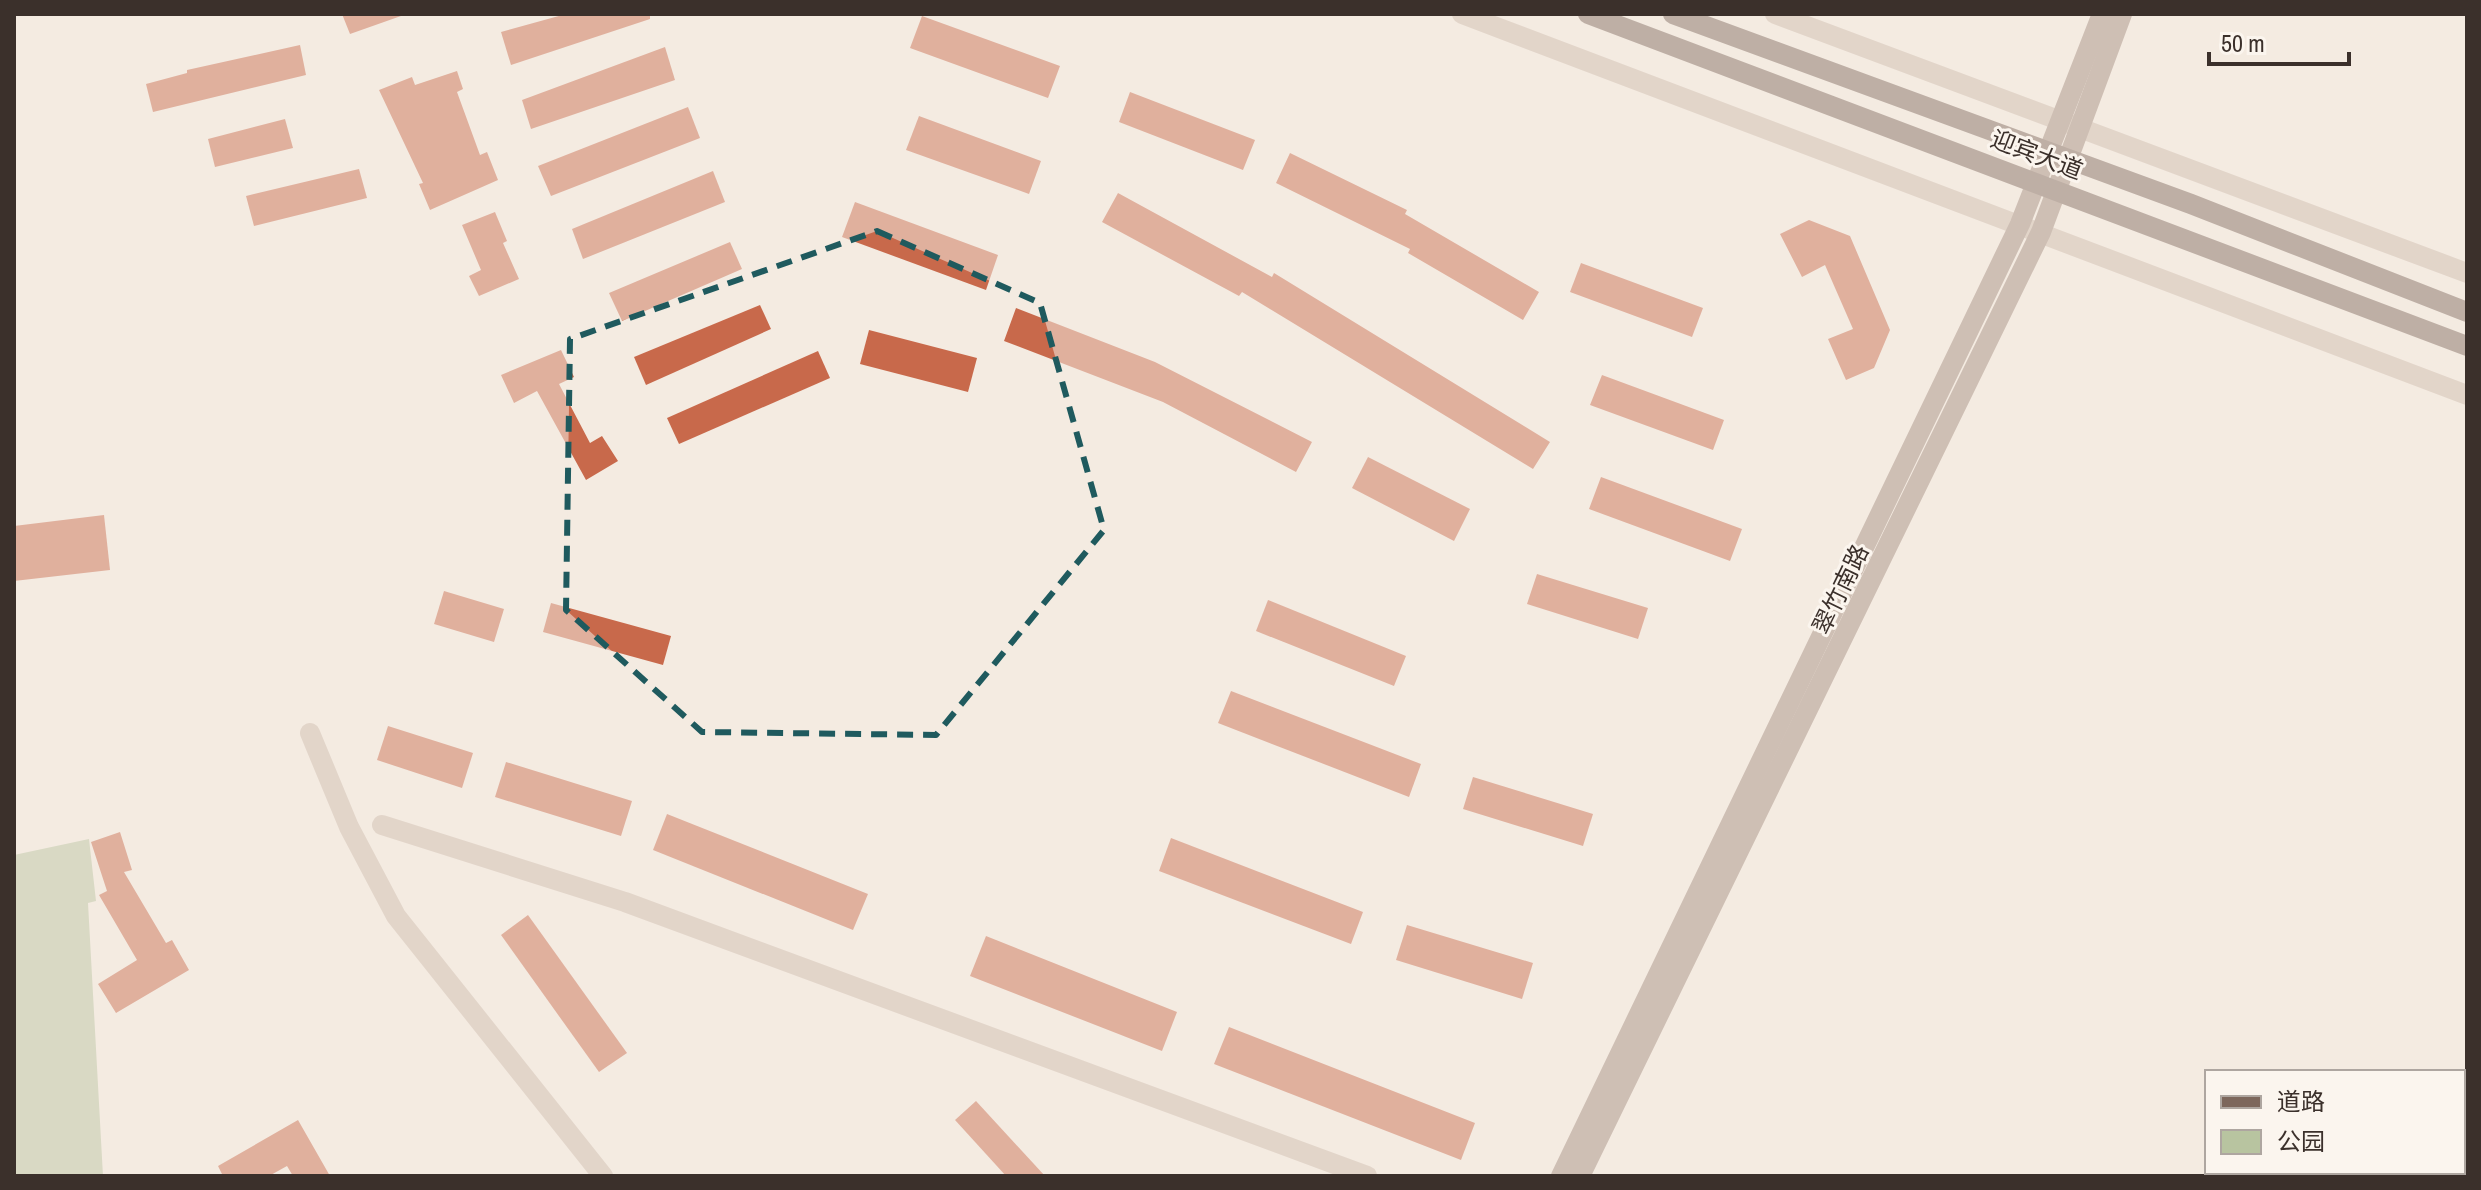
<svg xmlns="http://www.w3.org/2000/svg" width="2481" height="1190" font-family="'Archivo Narrow','Noto Sans SC',sans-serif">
	<rect width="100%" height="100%" fill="#f4ebe1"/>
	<!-- green -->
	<path fill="#b8c4a0" d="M 89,839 L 96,901 L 88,903 L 103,1176 L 14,1176 L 14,855 Z"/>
	<!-- building -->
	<g fill="#c8694b">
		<path d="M 342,14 L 401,14 L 401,16 L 350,34 Z"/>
		<path d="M 566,14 L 650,14 L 650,19 L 511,65 L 501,32 Z"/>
		<path d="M 922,16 L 1060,66 L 1048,98 L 910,48 Z"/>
		<path d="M 300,45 L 306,75 L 153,112 L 146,84 L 187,73 L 187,70 Z"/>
		<path d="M 665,47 L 675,80 L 531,129 L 522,100 Z"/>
		<path d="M 457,71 L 463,89 L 457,92 L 480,155 L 487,152 L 498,180 L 430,210 L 419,184 L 423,183 L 379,90 L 412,77 L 415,85 Z"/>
		<path d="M 1130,92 L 1255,140 L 1243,170 L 1119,122 Z"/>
		<path d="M 688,107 L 700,138 L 551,196 L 538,166 Z"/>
		<path d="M 919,116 L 1041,161 L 1029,194 L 906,150 Z"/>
		<path d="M 285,119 L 293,148 L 215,167 L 208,139 Z"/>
		<path d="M 1290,153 L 1407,210 L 1405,214 L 1539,292 L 1523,320 L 1408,253 L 1410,249 L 1276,183 Z"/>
		<path d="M 359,169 L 367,198 L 254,226 L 246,196 Z"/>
		<path d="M 713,171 L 725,202 L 583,259 L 572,229 Z"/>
		<path d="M 1118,193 L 1272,277 L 1274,273 L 1550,442 L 1533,469 L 1242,292 L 1239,296 L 1102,222 Z"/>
		<path d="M 855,202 L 998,255 L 986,290 L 842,237 Z"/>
		<path d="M 495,212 L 507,241 L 503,243 L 519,279 L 479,296 L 469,276 L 481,270 L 462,225 Z"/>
		<path d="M 1809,220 L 1850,236 L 1890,330 L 1874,368 L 1846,380 L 1828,339 L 1853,329 L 1825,265 L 1802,277 L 1780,234 Z"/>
		<path d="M 730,242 L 742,269 L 622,321 L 609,293 Z"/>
		<path d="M 1581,263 L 1703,308 L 1692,337 L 1570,292 Z"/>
		<path d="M 760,305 L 771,329 L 646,385 L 634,357 Z"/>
		<path d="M 1016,308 L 1155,362 L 1312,442 L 1296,472 L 1163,402 L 1004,341 Z"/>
		<path d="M 869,330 L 977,358 L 968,392 L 860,364 Z"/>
		<path d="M 561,350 L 574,377 L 559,384 L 590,443 L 602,436 L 618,461 L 586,480 L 537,391 L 514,403 L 501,375 Z"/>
		<path d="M 818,351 L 830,378 L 679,444 L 667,418 Z"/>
		<path d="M 1602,375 L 1724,420 L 1713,450 L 1590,405 Z"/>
		<path d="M 1368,457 L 1470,509 L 1454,541 L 1352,488 Z"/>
		<path d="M 1601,477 L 1742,529 L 1730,561 L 1589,509 Z"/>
		<path d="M 104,515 L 110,570 L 14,581 L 14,526 Z"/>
		<path d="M 1537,574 L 1648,608 L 1638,639 L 1527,604 Z"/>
		<path d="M 444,591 L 504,609 L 494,642 L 434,624 Z"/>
		<path d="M 1268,600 L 1406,656 L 1394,686 L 1256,631 Z"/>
		<path d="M 551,603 L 671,636 L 663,665 L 543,632 Z"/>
		<path d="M 1231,691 L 1421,764 L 1409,797 L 1218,723 Z"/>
		<path d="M 388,726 L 473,753 L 462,788 L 377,760 Z"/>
		<path d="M 506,762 L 632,801 L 621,836 L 495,797 Z"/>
		<path d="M 1473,777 L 1593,814 L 1583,846 L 1463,809 Z"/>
		<path d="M 667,814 L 868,894 L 853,930 L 653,850 Z"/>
		<path d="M 120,832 L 132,870 L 124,872 L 166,943 L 172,940 L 189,970 L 116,1013 L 98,984 L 137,960 L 99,895 L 107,891 L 91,842 Z"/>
		<path d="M 1171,838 L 1363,912 L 1351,944 L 1159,871 Z"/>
		<path d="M 528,915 L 627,1053 L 599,1072 L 501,935 Z"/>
		<path d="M 1407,925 L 1533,963 L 1522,999 L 1396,960 Z"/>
		<path d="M 986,936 L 1177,1012 L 1162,1051 L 970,976 Z"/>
		<path d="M 1229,1027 L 1475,1123 L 1461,1160 L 1214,1064 Z"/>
		<path d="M 976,1101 L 1045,1176 L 1006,1176 L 955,1120 Z"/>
		<path d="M 298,1120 L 330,1176 L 293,1176 L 287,1166 L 269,1176 L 223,1176 L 218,1166 Z"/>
	</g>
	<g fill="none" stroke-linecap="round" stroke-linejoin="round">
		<!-- minor -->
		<g stroke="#cdbbac" stroke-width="20">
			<path d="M 1462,14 L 2467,395"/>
			<path d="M 1775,14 L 2467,273"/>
			<path d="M 310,733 L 349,827 L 396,916 L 603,1176"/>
			<path d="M 382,825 L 625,902 L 1367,1176"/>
		</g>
		<!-- secondary -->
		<g stroke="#a18a7d" stroke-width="20">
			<path d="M 1561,1176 L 2020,224 L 2102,14"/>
			<path d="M 1580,1176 L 2041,232 L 2122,14"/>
		</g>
		<!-- primary -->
		<g stroke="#7d675c" stroke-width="20">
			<path d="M 1588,14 L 2467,346"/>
			<path d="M 1673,14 L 2191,204 L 2467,312"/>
		</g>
	</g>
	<!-- marked area -->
	<path d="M0 0H2481V1190H0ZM 877,231 L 1040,303 L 1104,530 L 936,735 L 702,732 L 566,610 L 570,339 Z" fill="#f4ebe1" fill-opacity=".55" fill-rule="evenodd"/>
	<path fill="none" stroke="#1f5a5e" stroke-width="6" stroke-dasharray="16 10" stroke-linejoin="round" d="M 877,231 L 1040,303 L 1104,530 L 936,735 L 702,732 L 566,610 L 570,339 Z"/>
	<g text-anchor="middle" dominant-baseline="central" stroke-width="6" stroke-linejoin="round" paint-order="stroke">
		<!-- street labels -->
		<g font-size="24" fill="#3b302b" stroke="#fbf5ee">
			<text transform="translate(2037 154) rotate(21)">迎宾大道</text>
			<text transform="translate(1840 589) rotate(-64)">翠竹南路</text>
		</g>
	</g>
	<!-- border -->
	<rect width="2481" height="1190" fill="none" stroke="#3b302b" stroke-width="32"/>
	<!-- legend -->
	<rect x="2205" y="1070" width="260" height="104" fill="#fbf5ee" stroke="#aea6a0" stroke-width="2"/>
	<rect x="2221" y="1096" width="40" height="12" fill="#7d675c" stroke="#aea6a0" stroke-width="2"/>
	<text x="2277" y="1110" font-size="24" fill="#3b302b">道路</text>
	<rect x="2221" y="1130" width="40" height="24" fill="#b8c4a0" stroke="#aea6a0" stroke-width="2"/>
	<text x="2277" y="1150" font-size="24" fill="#3b302b">公园</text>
	<!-- scale -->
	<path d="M2209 52v12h140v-12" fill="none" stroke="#3b302b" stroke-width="4"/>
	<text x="2221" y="52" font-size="24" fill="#3b302b" stroke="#fbf5ee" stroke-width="6" paint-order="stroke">50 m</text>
</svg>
